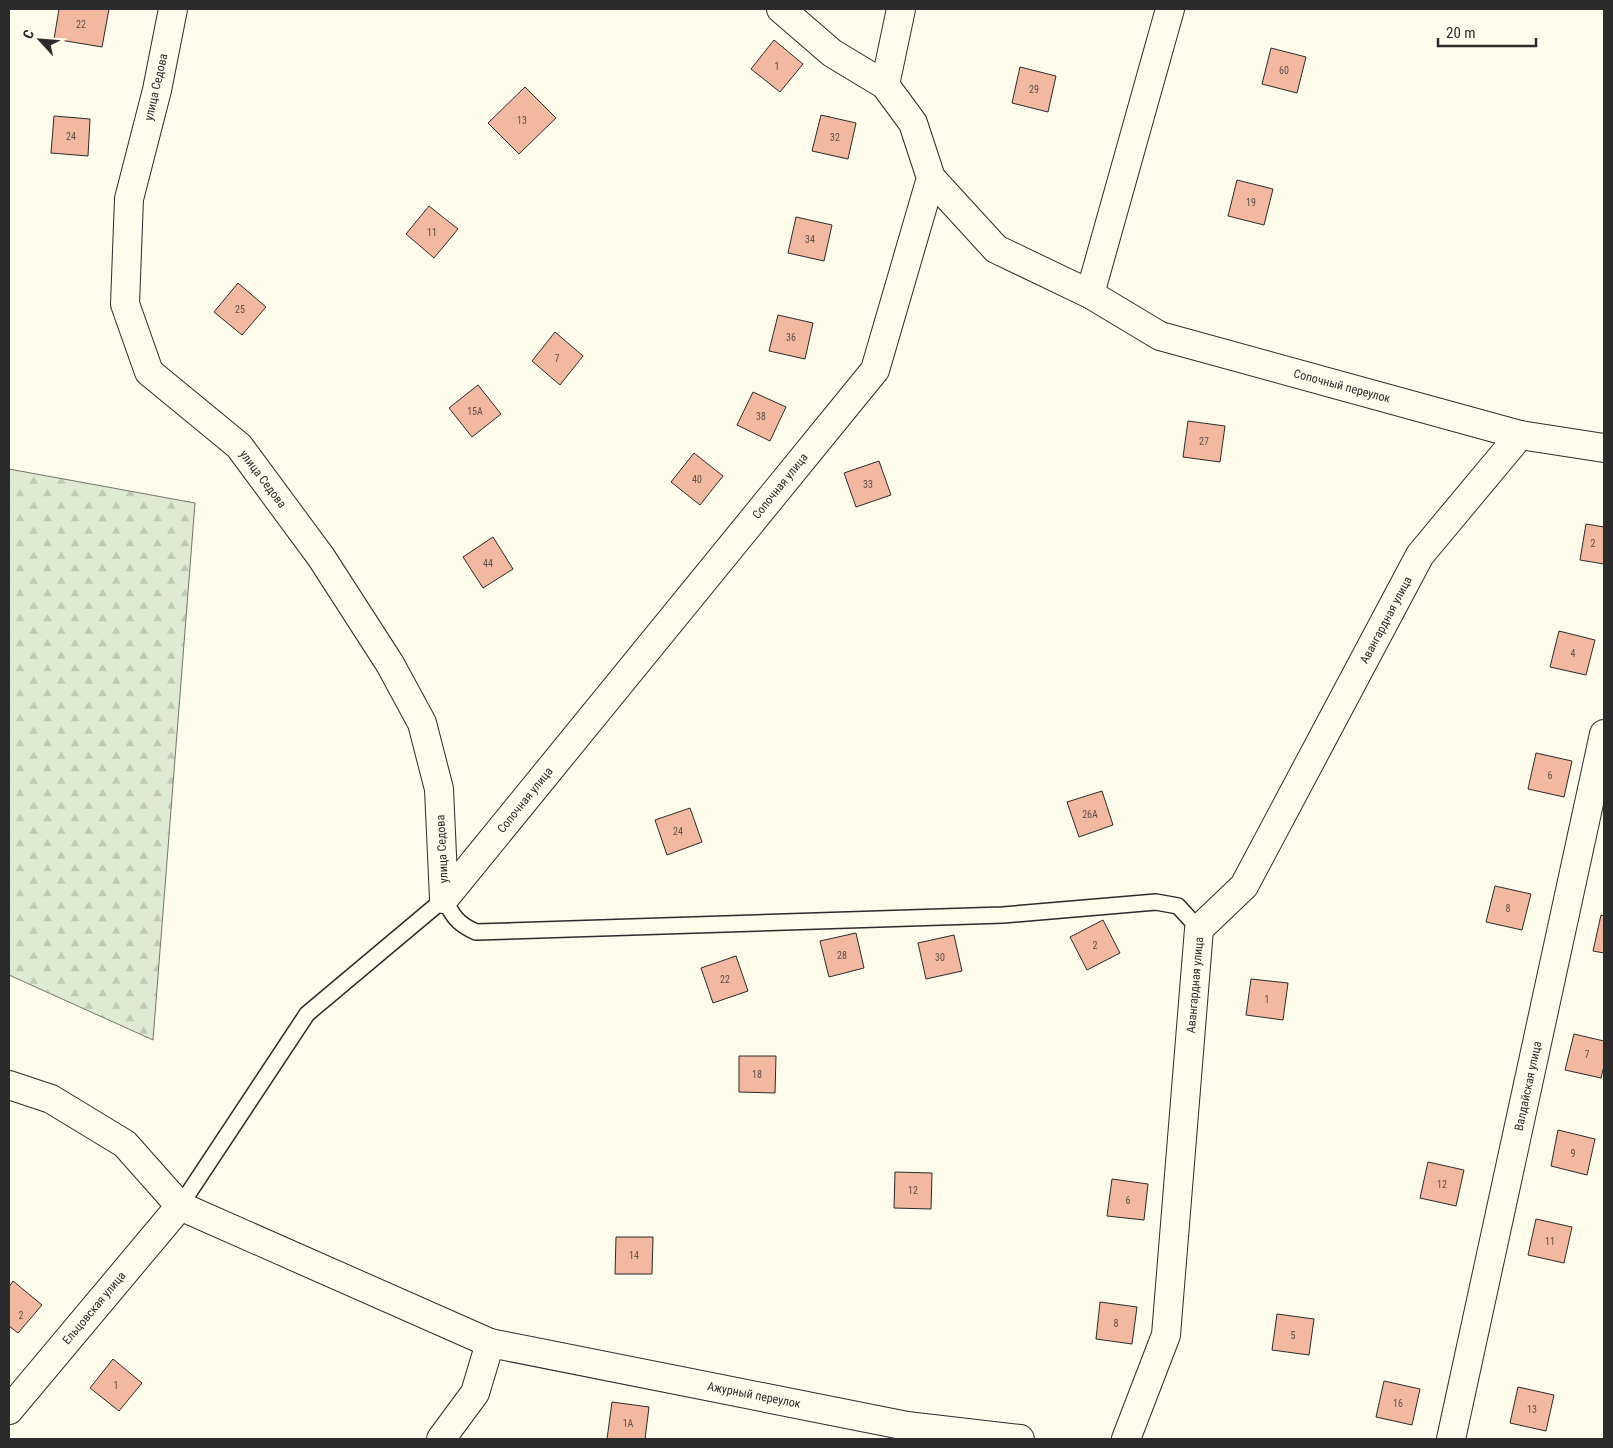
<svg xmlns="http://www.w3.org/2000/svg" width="1613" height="1448" font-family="'Roboto Condensed',sans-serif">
	<defs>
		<pattern id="forest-firs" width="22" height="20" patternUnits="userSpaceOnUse" patternTransform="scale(1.25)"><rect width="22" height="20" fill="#deebd1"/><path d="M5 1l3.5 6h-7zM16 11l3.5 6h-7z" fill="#bfcab4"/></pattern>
	</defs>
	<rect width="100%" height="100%" fill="#fdfbea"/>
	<!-- forest -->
	<path fill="url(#forest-firs)" stroke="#74746e" d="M 9,469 L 195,503 L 153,1040 L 9,975 Z"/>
	<!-- building -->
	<g fill="#f2b8a0" stroke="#2b2b2b">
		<path d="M 59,9 L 109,9 L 102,47 L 54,39 Z"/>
		<path d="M 774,40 L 803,64 L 780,92 L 751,69 Z"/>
		<path d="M 1271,48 L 1306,57 L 1297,93 L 1262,84 Z"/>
		<path d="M 1020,67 L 1056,76 L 1048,112 L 1012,103 Z"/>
		<path d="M 525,87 L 556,118 L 519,154 L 488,123 Z"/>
		<path d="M 821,115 L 856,123 L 848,159 L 812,151 Z"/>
		<path d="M 54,116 L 90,119 L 88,156 L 51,153 Z"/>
		<path d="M 1237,180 L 1273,189 L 1264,225 L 1228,216 Z"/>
		<path d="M 429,206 L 458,229 L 434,258 L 406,234 Z"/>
		<path d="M 796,217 L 832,225 L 824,261 L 788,253 Z"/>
		<path d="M 238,283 L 266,307 L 242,335 L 214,312 Z"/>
		<path d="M 778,315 L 813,323 L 805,359 L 769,351 Z"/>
		<path d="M 555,332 L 583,356 L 560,385 L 532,361 Z"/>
		<path d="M 478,385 L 501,414 L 472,437 L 449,408 Z"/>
		<path d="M 753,392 L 786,407 L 770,441 L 737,425 Z"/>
		<path d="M 1188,421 L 1225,426 L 1220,462 L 1183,457 Z"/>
		<path d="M 694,453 L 723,476 L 700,505 L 671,482 Z"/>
		<path d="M 879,461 L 891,495 L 856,507 L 844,473 Z"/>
		<path d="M 1586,524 L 1604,527 L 1604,564 L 1580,560 Z"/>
		<path d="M 493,537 L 513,569 L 483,588 L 463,557 Z"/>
		<path d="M 1559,631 L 1595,640 L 1586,675 L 1550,667 Z"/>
		<path d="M 1536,753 L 1572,761 L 1564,797 L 1528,789 Z"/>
		<path d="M 1102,791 L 1113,825 L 1079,837 L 1067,802 Z"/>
		<path d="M 690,808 L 702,842 L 667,855 L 655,820 Z"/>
		<path d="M 1495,886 L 1531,894 L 1522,930 L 1486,922 Z"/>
		<path d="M 1601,915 L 1604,916 L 1604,953 L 1593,951 Z"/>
		<path d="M 1103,920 L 1120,953 L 1087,970 L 1070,937 Z"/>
		<path d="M 856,933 L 864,968 L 829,977 L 820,941 Z"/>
		<path d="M 954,935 L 962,971 L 926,979 L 918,943 Z"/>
		<path d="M 736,956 L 748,991 L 713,1003 L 701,968 Z"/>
		<path d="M 1251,979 L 1288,983 L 1283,1020 L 1246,1015 Z"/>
		<path d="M 1574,1034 L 1604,1041 L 1604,1066 L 1601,1078 L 1565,1070 Z"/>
		<path d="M 739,1056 L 776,1056 L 775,1093 L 739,1092 Z"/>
		<path d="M 1558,1130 L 1595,1139 L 1587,1175 L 1551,1166 Z"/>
		<path d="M 1428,1162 L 1464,1170 L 1456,1206 L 1420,1198 Z"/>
		<path d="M 895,1172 L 932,1173 L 931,1209 L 894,1208 Z"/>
		<path d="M 1112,1179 L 1148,1184 L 1144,1220 L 1107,1216 Z"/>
		<path d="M 1536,1219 L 1572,1227 L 1564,1263 L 1528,1255 Z"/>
		<path d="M 616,1237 L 653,1237 L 652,1274 L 615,1274 Z"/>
		<path d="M 13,1281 L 42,1305 L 18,1333 L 9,1326 L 9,1287 Z"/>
		<path d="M 1100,1302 L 1137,1307 L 1132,1344 L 1096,1339 Z"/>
		<path d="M 1277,1314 L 1314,1319 L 1309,1355 L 1272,1350 Z"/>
		<path d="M 113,1359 L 142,1383 L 119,1411 L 90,1388 Z"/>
		<path d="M 1384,1381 L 1420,1389 L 1412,1425 L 1376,1417 Z"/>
		<path d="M 1518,1387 L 1554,1395 L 1546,1431 L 1510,1423 Z"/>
		<path d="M 612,1402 L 649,1407 L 645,1439 L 607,1439 Z"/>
	</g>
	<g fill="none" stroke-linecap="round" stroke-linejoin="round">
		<defs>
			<path id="service" d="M 180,1206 L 307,1014 L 444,899 C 453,916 457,924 476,932 L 1003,915 L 1156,902 L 1178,906 L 1199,929"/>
			<g id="minor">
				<path d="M 173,9 L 157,90 L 129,199 L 125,304 L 149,372 L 239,446 L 321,557 L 390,664 L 422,723 L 439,789 L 444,899"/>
				<path d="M 781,9 L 832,53 L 885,85"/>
				<path d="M 931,178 L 996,249 L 1090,294 L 1160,336 L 1520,435 L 1604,448"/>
				<path d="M 1090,294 L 1170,9"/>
				<path d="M 444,899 L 875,370 L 931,178 L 913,123 L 885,85 L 901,9"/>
				<path d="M 9,1085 L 51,1099 L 125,1144 L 180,1206 L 490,1343 L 907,1426 L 1020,1439"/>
				<path d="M 9,1410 L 180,1206"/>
				<path d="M 441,1439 L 475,1393 L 490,1343"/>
				<path d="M 1126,1439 L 1166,1335 L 1199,929 L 1244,886 L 1420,555 L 1520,435"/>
				<path d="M 1451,1439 L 1604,734"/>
			</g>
		</defs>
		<!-- service casing -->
		<use href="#service" stroke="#2b2b2b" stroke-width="18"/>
		<!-- minor casing -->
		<use href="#minor" stroke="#2b2b2b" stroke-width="30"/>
		<!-- service -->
		<use href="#service" stroke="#fdfbea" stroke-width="15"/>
		<!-- minor -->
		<use href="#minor" stroke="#fdfbea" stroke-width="28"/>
	</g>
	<g text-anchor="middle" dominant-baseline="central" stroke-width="4" stroke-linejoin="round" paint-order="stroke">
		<!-- number labels -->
		<g font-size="10" fill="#5d4e48">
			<text x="81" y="24">22</text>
			<text x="777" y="66">1</text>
			<text x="1284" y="70">60</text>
			<text x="1034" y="89">29</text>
			<text x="522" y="120">13</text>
			<text x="71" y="136">24</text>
			<text x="835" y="137">32</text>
			<text x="1251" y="202">19</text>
			<text x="432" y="232">11</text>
			<text x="810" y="239">34</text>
			<text x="240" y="309">25</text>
			<text x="791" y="337">36</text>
			<text x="557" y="358">7</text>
			<text x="475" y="411">15А</text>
			<text x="761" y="416">38</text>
			<text x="1204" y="441">27</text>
			<text x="697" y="479">40</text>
			<text x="868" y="484">33</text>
			<text x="1593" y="543">2</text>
			<text x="488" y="563">44</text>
			<text x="1573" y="653">4</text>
			<text x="1550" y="775">6</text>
			<text x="1090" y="814">26А</text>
			<text x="678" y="831">24</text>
			<text x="1508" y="908">8</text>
			<text x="1095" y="945">2</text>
			<text x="842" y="955">28</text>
			<text x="940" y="957">30</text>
			<text x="725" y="979">22</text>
			<text x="1267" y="999">1</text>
			<text x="1587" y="1054">7</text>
			<text x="757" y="1074">18</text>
			<text x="1573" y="1153">9</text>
			<text x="1442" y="1184">12</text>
			<text x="913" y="1190">12</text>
			<text x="1128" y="1200">6</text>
			<text x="1550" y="1241">11</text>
			<text x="634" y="1255">14</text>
			<text x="21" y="1315">2</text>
			<text x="1116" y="1323">8</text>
			<text x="1293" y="1335">5</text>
			<text x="116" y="1385">1</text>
			<text x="1398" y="1403">16</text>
			<text x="1532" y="1409">13</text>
			<text x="628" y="1423">1А</text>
		</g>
		<!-- street labels -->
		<g font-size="12" fill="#2b2b2b" stroke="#fdfbea">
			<text transform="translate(156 87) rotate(-77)">улица Седова</text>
			<text transform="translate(1342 386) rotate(15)">Сопочный переулок</text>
			<text transform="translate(263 479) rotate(53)">улица Седова</text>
			<text transform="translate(780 486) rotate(-51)">Сопочная улица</text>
			<text transform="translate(1386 620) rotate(-62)">Авангардная улица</text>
			<text transform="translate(525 800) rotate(-51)">Сопочная улица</text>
			<text transform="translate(442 849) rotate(-93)">улица Седова</text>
			<text transform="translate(1195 985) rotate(-85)">Авангардная улица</text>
			<text transform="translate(1528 1086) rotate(-78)">Валдайская улица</text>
			<text transform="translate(94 1308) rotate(-50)">Ельцовская улица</text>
			<text transform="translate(754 1395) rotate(11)">Ажурный переулок</text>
		</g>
	</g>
	<!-- border -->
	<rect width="1613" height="1448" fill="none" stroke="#2b2b2b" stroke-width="20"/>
	<!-- north arrow -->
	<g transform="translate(40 40) rotate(296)" stroke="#fdfbea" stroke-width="4" paint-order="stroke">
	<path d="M0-4L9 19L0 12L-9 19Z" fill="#2b2b2b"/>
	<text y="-8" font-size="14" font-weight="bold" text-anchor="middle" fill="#2b2b2b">С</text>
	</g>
	<!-- scale -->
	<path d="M1438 38v8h98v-8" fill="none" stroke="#2b2b2b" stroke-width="2.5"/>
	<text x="1446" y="38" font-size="15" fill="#2b2b2b" stroke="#fdfbea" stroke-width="4" paint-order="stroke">20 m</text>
</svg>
